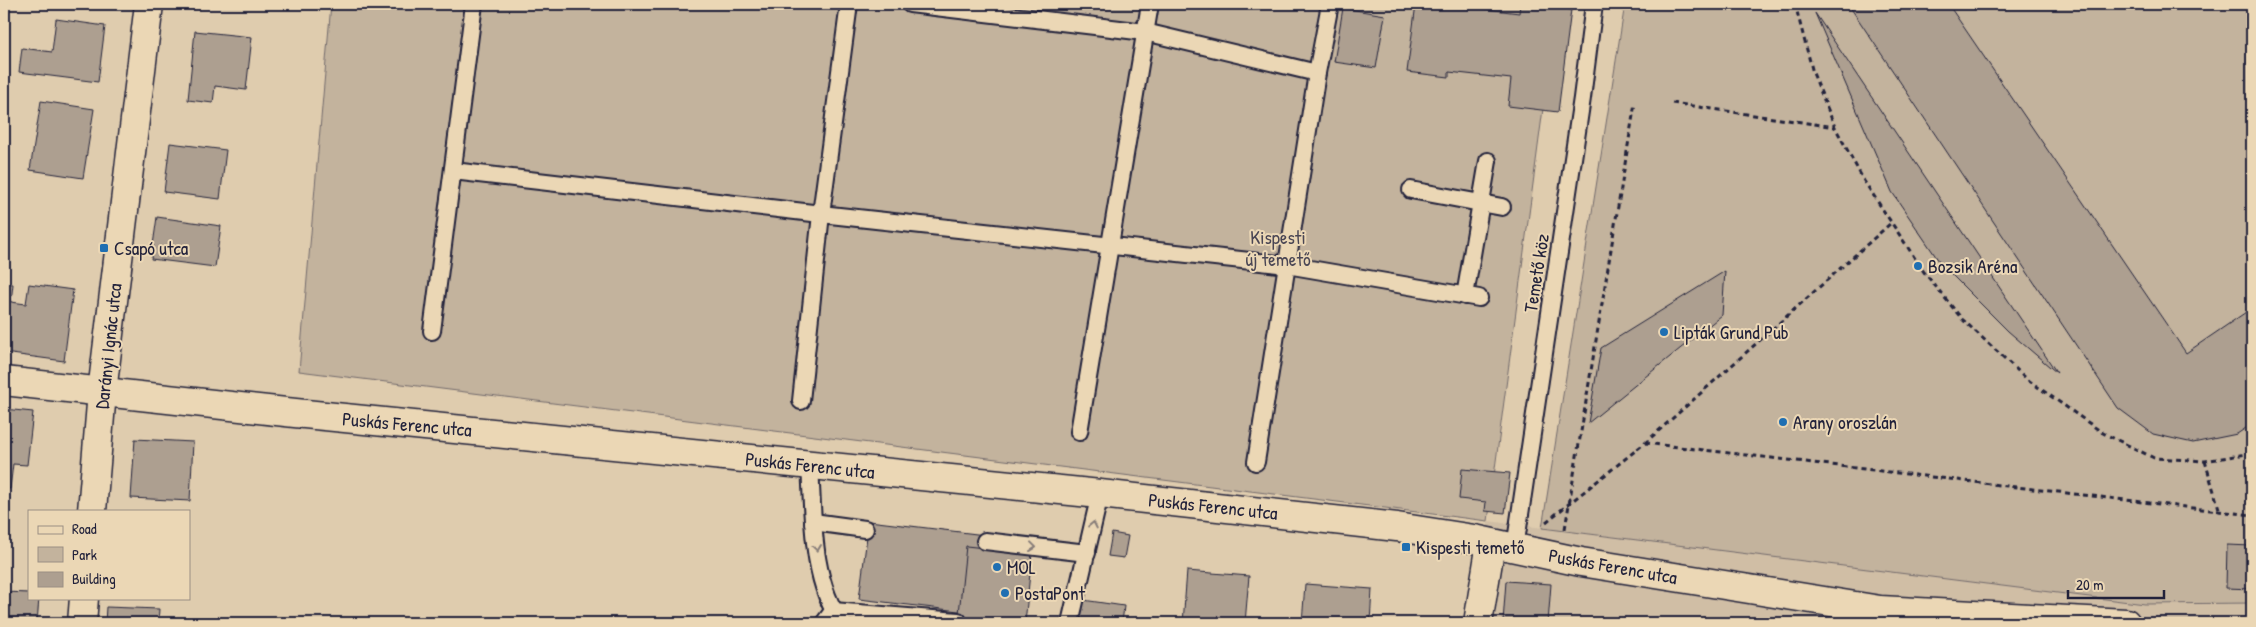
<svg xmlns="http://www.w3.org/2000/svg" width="2256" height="627" font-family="'Patrick Hand',sans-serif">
	<rect width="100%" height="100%" fill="#dfccae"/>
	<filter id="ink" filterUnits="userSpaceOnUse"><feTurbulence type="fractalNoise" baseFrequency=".02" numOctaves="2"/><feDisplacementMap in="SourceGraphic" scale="10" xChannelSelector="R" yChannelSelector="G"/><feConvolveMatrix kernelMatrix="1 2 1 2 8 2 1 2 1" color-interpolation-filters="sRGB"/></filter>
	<g filter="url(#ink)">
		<!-- built -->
		<path fill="#d0bea5" d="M 1488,521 L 2145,604 L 2252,603 L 2252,623 L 1490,623 Z"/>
		<!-- green -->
		<g fill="#c3b39d" stroke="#726a6c">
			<path d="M 331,4 L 1557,4 L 1488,521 L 299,371 Z"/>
			<path d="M 1625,4 L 2252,4 L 2252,603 L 2145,604 L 1542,528 Z"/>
		</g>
		<!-- building -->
		<g fill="#ad9f90" stroke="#22223b">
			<path d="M 1416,4 L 1454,4 L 1454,5 L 1519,13 L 1520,4 L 1571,10 L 1558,112 L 1508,106 L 1511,79 L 1449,72 L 1449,77 L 1407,72 Z"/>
			<path d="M 1848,4 L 1948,4 L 2186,353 L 2252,308 L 2252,424 L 2237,434 L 2193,443 L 2153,434 L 2118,408 Z"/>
			<path d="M 1343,8 L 1385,15 L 1376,68 L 1334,62 Z"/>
			<path d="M 1815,13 L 2057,373 L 2008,331 L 1941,264 L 1892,192 Z"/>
			<path d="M 56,19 L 105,26 L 98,82 L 19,72 L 22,48 L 52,52 Z"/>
			<path d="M 195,31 L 252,37 L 246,90 L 215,86 L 213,103 L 188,100 Z"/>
			<path d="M 41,101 L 94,109 L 83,178 L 30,170 Z"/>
			<path d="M 170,143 L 226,150 L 220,199 L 164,192 Z"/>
			<path d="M 157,217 L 221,226 L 215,267 L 151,259 Z"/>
			<path d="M 1725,271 L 1722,315 L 1588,423 L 1601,348 Z"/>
			<path d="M 4,283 L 13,284 L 11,302 L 26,304 L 29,284 L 73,290 L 64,361 L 4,353 Z"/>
			<path d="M 4,409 L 33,412 L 27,465 L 13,464 L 10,489 L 4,488 Z"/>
			<path d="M 135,439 L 193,442 L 190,501 L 131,498 Z"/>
			<path d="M 1462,469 L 1510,473 L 1505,513 L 1485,511 L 1486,502 L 1459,499 Z"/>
			<path d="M 869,521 L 985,535 L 975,613 L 859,599 Z"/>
			<path d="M 1112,533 L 1128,536 L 1124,558 L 1108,556 Z"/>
			<path d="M 2227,545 L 2252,546 L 2252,589 L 2226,588 Z"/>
			<path d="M 966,546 L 1032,553 L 1025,623 L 958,623 Z"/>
			<path d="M 1187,571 L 1249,576 L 1245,623 L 1183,623 Z"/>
			<path d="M 1506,581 L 1551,584 L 1548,623 L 1503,622 Z"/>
			<path d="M 1305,584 L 1372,589 L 1370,623 L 1302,623 Z"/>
			<path d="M 4,592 L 29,593 L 29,598 L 39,598 L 37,623 L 4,623 Z"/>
			<path d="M 1083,600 L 1124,606 L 1122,623 L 1080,623 Z"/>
			<path d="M 106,607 L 159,609 L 158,623 L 105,623 Z"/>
		</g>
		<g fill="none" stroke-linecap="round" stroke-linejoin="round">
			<defs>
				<g id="service">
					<path d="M 910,4 L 1145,32 L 1317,73"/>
					<path d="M 453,171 L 821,214 L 1287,265 L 1479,298"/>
					<path d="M 1411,190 L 1502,207"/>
					<path d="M 1465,296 L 1488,161"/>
					<path d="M 432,331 L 474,4"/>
					<path d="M 801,401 L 821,214 L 849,4"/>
					<path d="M 1079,432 L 1150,4"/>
					<path d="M 1256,462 L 1317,73 L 1330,4"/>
					<path d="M 810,465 C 813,514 811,583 842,623"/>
					<path d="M 813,522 L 865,529"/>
					<path d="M 985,541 L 1087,553"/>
					<path d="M 1515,548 L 1582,98 L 1594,4"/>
					<path d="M 824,623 L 833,611 L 958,621"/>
					<path d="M 1070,623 L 1100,494"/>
				</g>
				<path id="minor" d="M 1478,623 L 1491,543"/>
				<g id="tertiary">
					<path d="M 4,381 L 295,413 L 1100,494 L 1397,527 L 1474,539 L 1581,562 L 1880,610 L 2126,623"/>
					<path d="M 92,511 L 102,392 L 149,4"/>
					<path d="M 82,623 L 84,598"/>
				</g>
			</defs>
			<!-- service casing -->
			<use href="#service" stroke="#22223b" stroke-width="20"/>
			<!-- minor casing -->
			<use href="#minor" stroke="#22223b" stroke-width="31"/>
			<!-- tertiary casing -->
			<use href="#tertiary" stroke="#22223b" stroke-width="31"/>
			<!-- path -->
			<g stroke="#22223b" stroke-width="3" stroke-dasharray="5 4" stroke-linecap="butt">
				<path d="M 1795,4 L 1813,73 L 1835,127 L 1864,181 L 1924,272 L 1962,319 L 2028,380 L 2103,433 L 2154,458 L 2205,461 L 2252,453"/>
				<path d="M 1672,103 L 1835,127"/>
				<path d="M 1645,443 L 2252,515"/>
				<path d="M 2205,461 L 2220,512"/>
				<path d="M 1546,522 L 1645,443 L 1891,223"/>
				<path d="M 1565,529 L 1635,103"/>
			</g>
			<!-- service -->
			<use href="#service" stroke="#ebd7b5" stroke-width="16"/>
			<!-- minor -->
			<use href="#minor" stroke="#ebd7b5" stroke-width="28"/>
			<!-- tertiary -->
			<use href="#tertiary" stroke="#ebd7b5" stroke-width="28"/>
		</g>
		<!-- one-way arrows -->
		<defs><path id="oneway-chevron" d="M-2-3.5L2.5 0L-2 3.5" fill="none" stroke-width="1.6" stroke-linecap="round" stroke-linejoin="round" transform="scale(1.25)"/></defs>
		<g stroke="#867c78">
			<use href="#oneway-chevron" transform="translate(1093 525) rotate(-78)"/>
			<use href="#oneway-chevron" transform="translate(1033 547) rotate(7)"/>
			<use href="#oneway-chevron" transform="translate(817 548) rotate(83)"/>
		</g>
	</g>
	<!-- markers -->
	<g fill="#1f6fb2" stroke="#ebd7b5" stroke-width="2">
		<rect x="99" y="243" width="10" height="10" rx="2.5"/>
		<circle cx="1918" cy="266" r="5"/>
		<circle cx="1664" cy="332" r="5"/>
		<circle cx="1783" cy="422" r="5"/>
		<rect x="1401" y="542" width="10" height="10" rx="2.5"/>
		<circle cx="997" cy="567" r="5"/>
		<circle cx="1005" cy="593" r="5"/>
	</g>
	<g text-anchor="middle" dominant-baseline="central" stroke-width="4" stroke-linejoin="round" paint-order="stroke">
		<!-- park labels -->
		<g font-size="19" fill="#4a4654" stroke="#ebd7b5">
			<text x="1278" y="237">Kispesti<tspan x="1278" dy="22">új temető</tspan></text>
		</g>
		<!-- poi labels -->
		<g font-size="19" fill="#22223b" stroke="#ebd7b5" text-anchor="start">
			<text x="114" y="248">Csapó utca</text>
			<text x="1928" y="266">Bozsik Aréna</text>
			<text x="1674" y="332">Lipták Grund Pub</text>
			<text x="1793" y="422">Arany oroszlán</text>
			<text x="1416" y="547">Kispesti temető</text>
			<text x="1007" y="567">MOL</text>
			<text x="1015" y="593">PostaPont</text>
		</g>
		<!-- street labels -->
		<g font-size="19" fill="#22223b" stroke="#ebd7b5">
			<text transform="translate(1536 273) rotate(-81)">Temető köz</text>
			<text transform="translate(108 346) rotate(-84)">Darányi Ignác utca</text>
			<text transform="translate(407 424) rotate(5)">Puskás Ferenc utca</text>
			<text transform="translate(810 465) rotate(6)">Puskás Ferenc utca</text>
			<text transform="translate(1213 506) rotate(6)">Puskás Ferenc utca</text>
			<text transform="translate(1613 566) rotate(10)">Puskás Ferenc utca</text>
		</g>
	</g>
	<!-- margin -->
	<rect width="2256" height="627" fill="none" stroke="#ebd7b5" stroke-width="20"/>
	<rect x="10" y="10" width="2236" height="607" fill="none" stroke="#22223b" stroke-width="2" filter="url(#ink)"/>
	<!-- legend -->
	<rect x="28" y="510" width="162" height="90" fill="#ebd7b5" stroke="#9b8f84"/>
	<rect x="38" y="526" width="25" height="8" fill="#ebd7b5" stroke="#9b8f84"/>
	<text x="72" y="534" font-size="15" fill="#22223b">Road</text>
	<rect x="38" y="547" width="25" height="15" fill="#c3b39d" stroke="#9b8f84"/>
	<text x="72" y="560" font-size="15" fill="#22223b">Park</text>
	<rect x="38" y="572" width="25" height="15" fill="#ad9f90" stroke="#9b8f84"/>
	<text x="72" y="584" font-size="15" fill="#22223b">Building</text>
	<!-- scale -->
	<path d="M2068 590v8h96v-8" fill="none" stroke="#22223b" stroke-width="2.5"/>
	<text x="2076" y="590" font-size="15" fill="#22223b" stroke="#ebd7b5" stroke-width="4" paint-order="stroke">20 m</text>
</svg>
